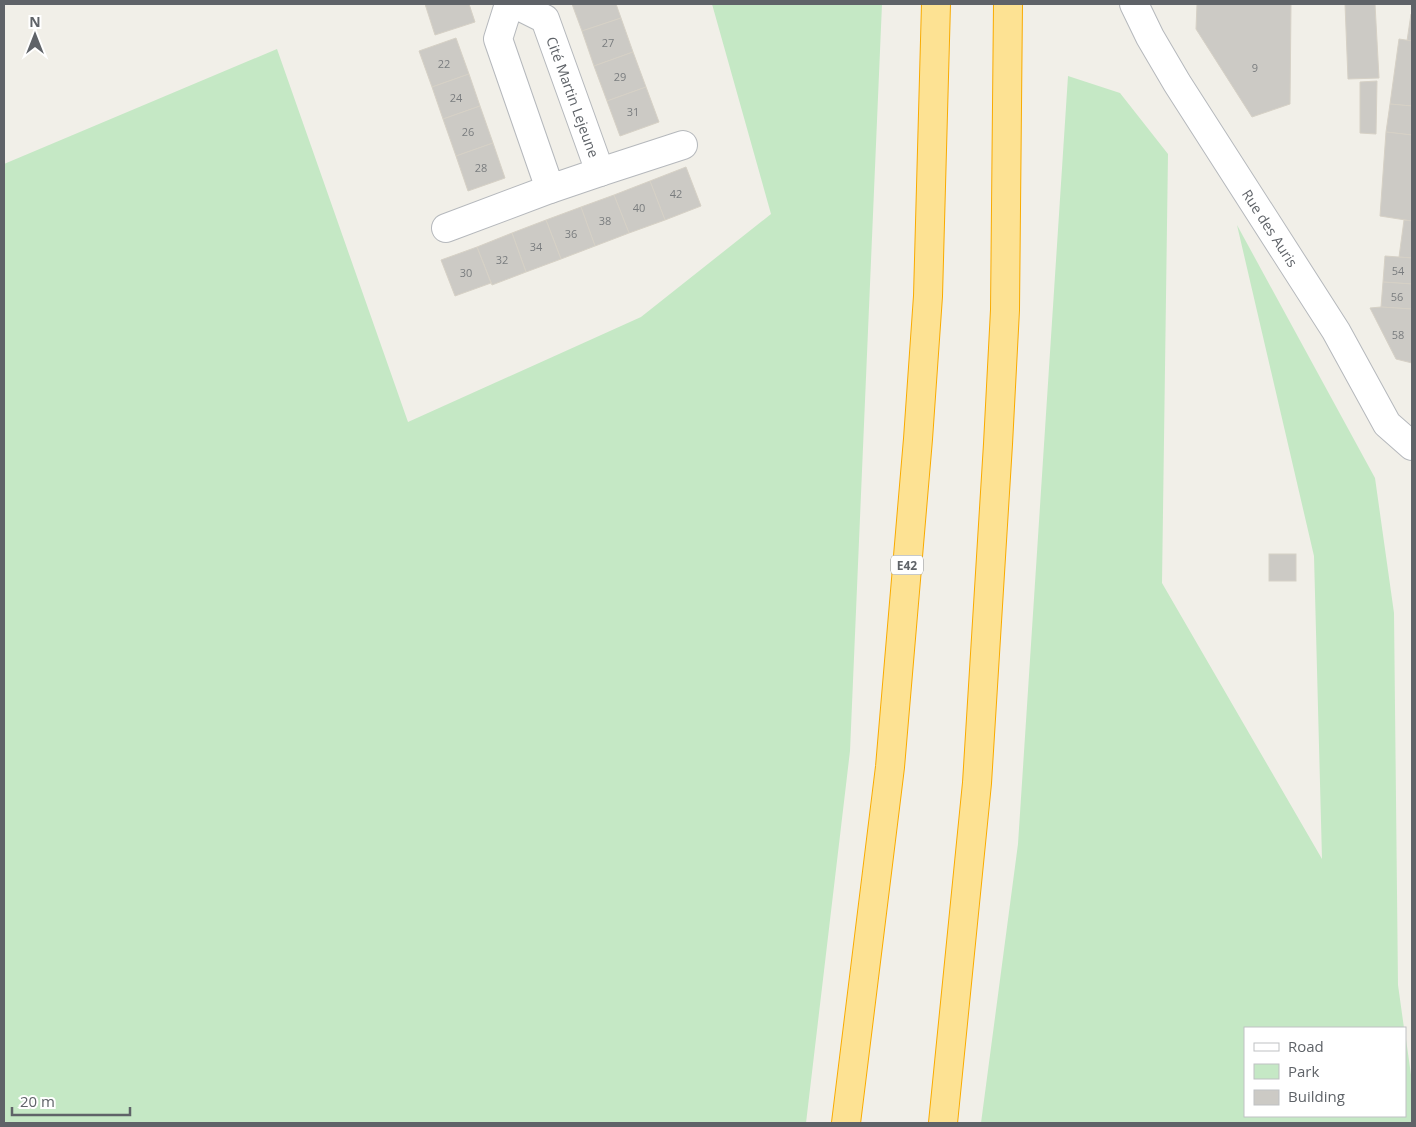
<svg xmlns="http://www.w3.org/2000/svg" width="1416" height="1127" font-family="'Open Sans',sans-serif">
	<rect width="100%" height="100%" fill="#f1efe8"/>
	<!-- green -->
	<g fill="#c5e8c5">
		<path d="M 712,4 L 882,4 L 850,751 L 806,1123 L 4,1123 L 4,164 L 277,49 L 408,422 L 641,317 L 771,214 Z"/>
		<path d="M 1068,76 L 1120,93 L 1168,154 L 1162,583 L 1322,859 L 1314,556 L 1237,225 L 1375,478 L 1394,613 L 1398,985 L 1404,1028 L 1245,1028 L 1245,1116 L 1405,1116 L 1405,1032 L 1412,1082 L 1412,1123 L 981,1123 L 1018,844 Z"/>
	</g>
	<!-- building -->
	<g fill="#cccac5" stroke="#d6d1c6">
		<path d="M 425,4 L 469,4 L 475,22 L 435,35 Z"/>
		<path d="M 572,4 L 616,4 L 621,18 L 582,31 Z"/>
		<path d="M 1197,4 L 1291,4 L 1290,104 L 1252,117 L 1196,29 Z"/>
		<path d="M 1345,4 L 1375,4 L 1379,78 L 1348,79 Z"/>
		<path d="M 1411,14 L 1412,14 L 1412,41 L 1407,41 Z"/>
		<path d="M 621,18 L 633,52 L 594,66 L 582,31 Z"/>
		<path d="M 456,38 L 469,74 L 432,87 L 419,51 Z"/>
		<path d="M 1399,39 L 1412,41 L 1412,106 L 1390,104 Z"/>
		<path d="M 633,52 L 646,87 L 607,101 L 594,66 Z"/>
		<path d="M 469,74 L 480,106 L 443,119 L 432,87 Z"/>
		<path d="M 1377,81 L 1376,134 L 1360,133 L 1360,82 Z"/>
		<path d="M 646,87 L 659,122 L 620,136 L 607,101 Z"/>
		<path d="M 1390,104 L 1412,106 L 1412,135 L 1386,132 Z"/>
		<path d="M 480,106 L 493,143 L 456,156 L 443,119 Z"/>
		<path d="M 1386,132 L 1412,135 L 1412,221 L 1380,216 Z"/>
		<path d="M 493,143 L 505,178 L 468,191 L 456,156 Z"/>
		<path d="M 686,167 L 701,206 L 665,220 L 650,181 Z"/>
		<path d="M 650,181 L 665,220 L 629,233 L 614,195 Z"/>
		<path d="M 614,195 L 629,233 L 595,246 L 581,207 Z"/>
		<path d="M 581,207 L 595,246 L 561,259 L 546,220 Z"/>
		<path d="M 546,220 L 561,259 L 526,272 L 512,233 Z"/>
		<path d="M 1404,220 L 1412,221 L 1412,258 L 1399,257 Z"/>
		<path d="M 512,233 L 526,272 L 492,285 L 477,247 Z"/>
		<path d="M 477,247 L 491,283 L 455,296 L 441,260 Z"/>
		<path d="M 1385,256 L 1412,258 L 1412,284 L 1383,282 Z"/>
		<path d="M 1383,282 L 1412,284 L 1412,309 L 1381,307 Z"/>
		<path d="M 1381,307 L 1412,309 L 1412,363 L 1396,359 L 1370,308 Z"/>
		<rect x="1269" y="554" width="27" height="27"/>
	</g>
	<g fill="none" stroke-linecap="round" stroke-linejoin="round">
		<defs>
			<g id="minor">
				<path d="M 509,4 L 498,39 L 550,189 L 600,172 L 545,19 L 515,4"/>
				<path d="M 1134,4 L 1150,37 L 1177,83 L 1336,331 L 1387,424 L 1412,446"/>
				<path d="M 600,172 L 683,145"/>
				<path d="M 446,228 L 550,189"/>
			</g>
			<g id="highway">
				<path d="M 846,1123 L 890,767 L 918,439 L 928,296 L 936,4"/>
				<path d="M 943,1123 L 977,783 L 998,444 L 1005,310 L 1008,4"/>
			</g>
		</defs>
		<!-- minor casing -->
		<use href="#minor" stroke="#b5b8bc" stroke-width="30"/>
		<!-- highway casing -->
		<use href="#highway" stroke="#f9ab00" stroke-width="30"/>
		<!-- minor -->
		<use href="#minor" stroke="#fff" stroke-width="28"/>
		<!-- highway -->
		<use href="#highway" stroke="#fde293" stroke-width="28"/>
	</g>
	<g text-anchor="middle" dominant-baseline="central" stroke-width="4" stroke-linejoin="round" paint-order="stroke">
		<!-- number labels -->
		<g font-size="11" fill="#7a7d7f">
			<text x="608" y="42">27</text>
			<text x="444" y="63">22</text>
			<text x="1255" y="67">9</text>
			<text x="620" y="76">29</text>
			<text x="456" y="97">24</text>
			<text x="633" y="111">31</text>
			<text x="468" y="131">26</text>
			<text x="481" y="167">28</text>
			<text x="676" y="193">42</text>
			<text x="639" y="207">40</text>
			<text x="605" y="220">38</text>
			<text x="571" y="233">36</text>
			<text x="536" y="246">34</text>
			<text x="502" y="259">32</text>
			<text x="1398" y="270">54</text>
			<text x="466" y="272">30</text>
			<text x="1397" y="296">56</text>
			<text x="1398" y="334">58</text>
		</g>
		<!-- shield labels -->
		<rect fill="#fff" stroke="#8f9295" stroke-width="1" x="891" y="555.5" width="32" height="19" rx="4"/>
		<g font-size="12" font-weight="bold" fill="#5f6368">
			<text x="907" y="565">E42</text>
		</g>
		<!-- street labels -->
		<g font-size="14" fill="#5f6368" stroke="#fff">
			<text transform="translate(573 97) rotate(70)">Cité Martin Lejeune</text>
			<text transform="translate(1270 228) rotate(57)">Rue des Auris</text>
		</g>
	</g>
	<!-- border -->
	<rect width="1416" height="1127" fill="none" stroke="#5f6368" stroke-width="10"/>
	<!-- legend -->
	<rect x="1244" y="1027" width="162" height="90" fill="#ffffff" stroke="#bfc1c3"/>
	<rect x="1254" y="1043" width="25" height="8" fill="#ffffff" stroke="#bfc1c3"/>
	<text x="1288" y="1052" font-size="15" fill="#5f6368">Road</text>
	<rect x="1254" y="1064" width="25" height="15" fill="#c5e8c5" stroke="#bfc1c3"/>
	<text x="1288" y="1077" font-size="15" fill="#5f6368">Park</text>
	<rect x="1254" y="1090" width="25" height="15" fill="#cccac5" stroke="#bfc1c3"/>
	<text x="1288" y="1102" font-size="15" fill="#5f6368">Building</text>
	<!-- north arrow -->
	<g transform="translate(35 35)" stroke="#ffffff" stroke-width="4" paint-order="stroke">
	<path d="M0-4L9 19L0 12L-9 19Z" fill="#5f6368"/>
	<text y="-8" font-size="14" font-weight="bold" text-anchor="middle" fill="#5f6368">N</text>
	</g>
	<!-- scale -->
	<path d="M12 1107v8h118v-8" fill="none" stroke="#5f6368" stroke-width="2.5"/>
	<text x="20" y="1107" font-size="15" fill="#5f6368" stroke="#ffffff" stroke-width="4" paint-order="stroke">20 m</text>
</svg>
